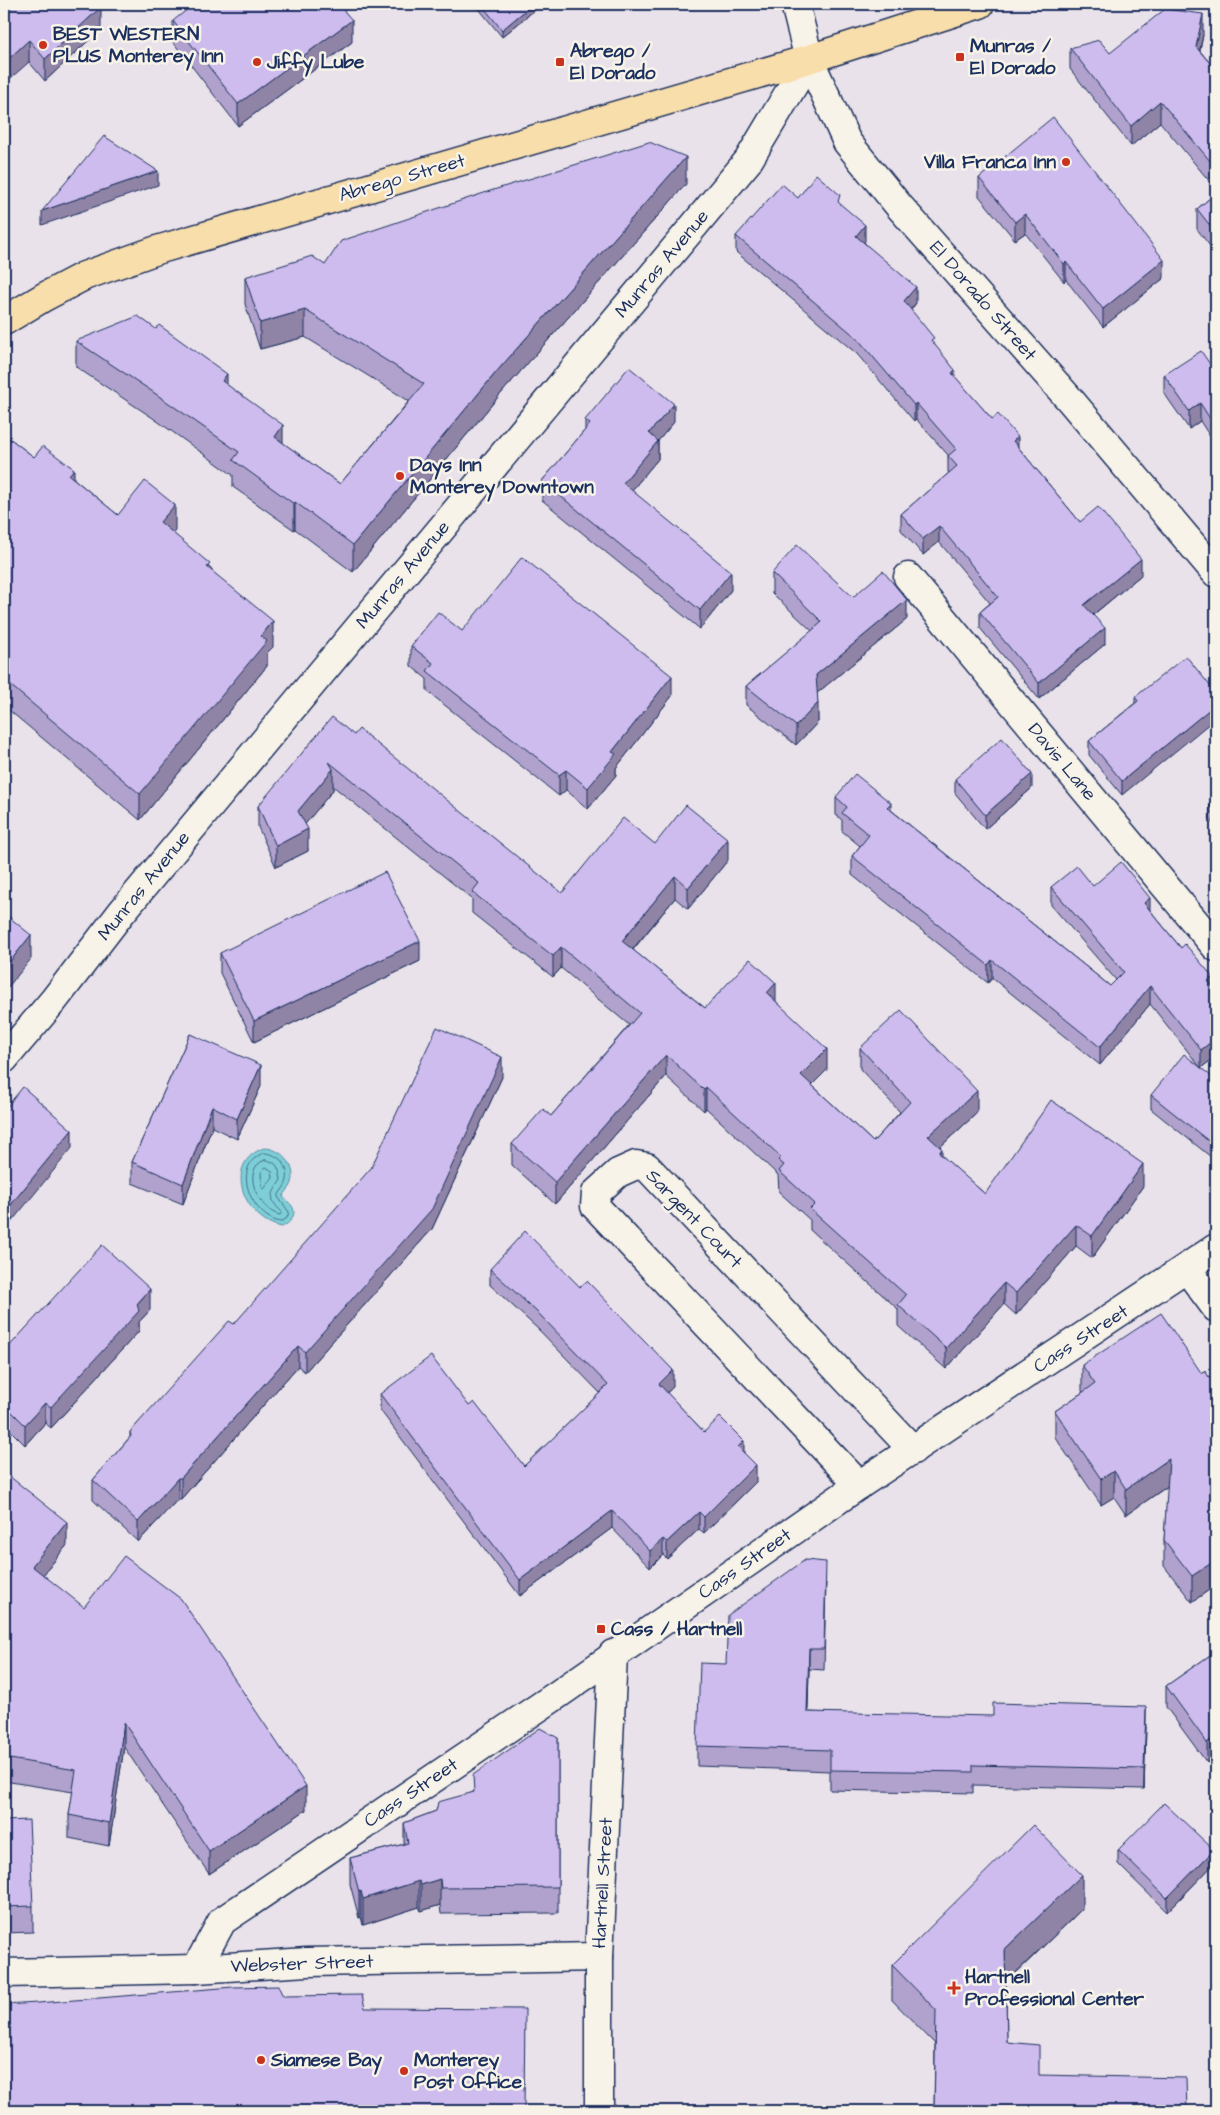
<svg xmlns="http://www.w3.org/2000/svg" width="1220" height="2115" font-family="'Architects Daughter',sans-serif">
	<rect width="100%" height="100%" fill="#eae2ea"/>
	<filter id="ink" filterUnits="userSpaceOnUse"><feTurbulence type="fractalNoise" baseFrequency=".02" numOctaves="2"/><feDisplacementMap in="SourceGraphic" scale="10" xChannelSelector="R" yChannelSelector="G"/><feConvolveMatrix kernelMatrix="1 2 1 2 8 2 1 2 1" color-interpolation-filters="sRGB"/></filter>
	<g filter="url(#ink)">
		<!-- water -->
		<path fill="#7dced6" stroke="#568ea6" d="M 264,1148 C 281,1148 297,1165 292,1183 C 290,1189 285,1192 283,1197 C 286,1200 290,1203 292,1206 C 298,1215 289,1224 282,1227 C 245,1221 221,1163 264,1148 Z"/>
		<g fill="none" stroke-linecap="round" stroke-linejoin="round">
			<!-- shore -->
			<g stroke="#426f8e" stroke-width="1">
				<path d="M 264,1153 C 279,1153 292,1168 286,1183 C 284,1189 280,1191 278,1197 L 289,1212 L 287,1218 L 281,1222 C 252,1218 229,1165 264,1153 Z"/>
				<path d="M 265,1160 C 278,1161 279,1169 281,1180 C 271,1195 268,1199 282,1212 L 280,1215 C 259,1211 239,1169 265,1160 Z"/>
				<path d="M 266,1167 L 272,1171 L 273,1178 L 264,1189 L 262,1187 L 261,1173 Z"/>
			</g>
			<defs>
				<g id="street">
					<path d="M 908,577 L 1216,947"/>
					<path d="M 1187,1269 L 1216,1308"/>
					<path d="M 859,1485 L 595,1206 L 596,1193 L 618,1173 L 636,1165 L 647,1167 L 913,1450"/>
					<path d="M 196,1969 L 222,1921 L 557,1695 L 859,1485 L 1216,1248"/>
					<path d="M 4,1973 L 196,1969 L 307,1962 L 599,1957"/>
					<path d="M 599,2111 L 599,1957 L 613,1654"/>
				</g>
				<g id="secondary">
					<path d="M 795,4 L 809,59 L 847,142 L 899,206 L 1071,401 L 1216,573"/>
					<path d="M 4,1059 L 54,1000 L 121,913 L 748,161 L 809,59"/>
				</g>
				<path id="primary" d="M 4,321 L 44,297 L 84,276 L 157,250 L 809,59 L 980,4"/>
			</defs>
			<!-- street casing -->
			<use href="#street" stroke="#1b2f5e" stroke-width="31"/>
			<!-- secondary casing -->
			<use href="#secondary" stroke="#1b2f5e" stroke-width="31"/>
			<!-- primary casing -->
			<use href="#primary" stroke="#1b2f5e" stroke-width="31"/>
			<!-- street -->
			<use href="#street" stroke="#f7f3e8" stroke-width="28"/>
			<!-- secondary -->
			<use href="#secondary" stroke="#f7f3e8" stroke-width="28"/>
			<!-- primary -->
			<use href="#primary" stroke="#f8deab" stroke-width="28"/>
		</g>
		<!-- wall -->
		<g fill="#b0a2cc" stroke="#1b2f5e">
			<path d="M 4,4 L 101,29 L 45,81 L 29,62 Z"/>
			<path d="M 475,4 L 542,4 L 502,37 Z"/>
			<path d="M 173,21 L 352,42 L 238,126 L 173,42 Z"/>
			<path d="M 1203,35 L 1200,51 L 1216,70 L 1216,189 L 1160,122 L 1131,146 L 1070,69 L 1070,48 L 1110,53 Z"/>
			<path d="M 979,178 L 1164,278 L 1103,327 L 1066,280 L 1064,282 L 1025,233 L 1015,240 L 979,196 Z"/>
			<path d="M 686,184 L 498,397 L 353,572 L 295,529 L 294,530 L 233,487 L 233,475 L 153,418 L 76,367 L 76,341 L 227,385 L 283,443 L 340,484 L 409,401 L 305,337 L 260,349 L 245,304 L 245,277 L 325,265 Z"/>
			<path d="M 1216,193 L 1216,254 L 1197,229 L 1197,209 Z"/>
			<path d="M 798,198 L 840,204 L 865,241 L 864,242 L 916,303 L 911,310 L 955,377 L 992,419 L 1018,447 L 1080,522 L 1141,575 L 1093,615 L 1105,644 L 1039,699 L 980,628 L 980,612 L 990,603 L 939,542 L 923,555 L 901,530 L 901,514 L 949,473 L 948,472 L 948,455 L 916,419 L 914,421 L 857,354 L 736,252 L 736,236 Z"/>
			<path d="M 1216,373 L 1216,446 L 1200,421 L 1189,429 L 1164,393 L 1164,375 Z"/>
			<path d="M 585,420 L 674,422 L 658,441 L 658,459 L 632,490 L 731,590 L 700,629 L 542,500 L 542,481 L 585,430 Z"/>
			<path d="M 4,434 L 34,457 L 74,479 L 118,515 L 175,531 L 173,533 L 210,568 L 273,647 L 267,653 L 267,666 L 140,820 L 4,706 Z"/>
			<path d="M 772,573 L 853,597 L 907,619 L 817,693 L 818,722 L 796,745 L 746,705 L 746,686 L 812,631 L 772,593 Z"/>
			<path d="M 462,631 L 672,696 L 616,768 L 616,775 L 588,809 L 566,790 L 559,796 L 427,691 L 427,679 L 411,666 L 411,646 Z"/>
			<path d="M 1216,693 L 1122,795 L 1089,755 L 1089,741 L 1135,703 L 1135,697 Z"/>
			<path d="M 354,735 L 562,893 L 655,844 L 728,860 L 688,909 L 675,898 L 633,950 L 705,1008 L 776,1001 L 827,1070 L 812,1085 L 873,1142 L 900,1112 L 860,1069 L 860,1048 L 977,1113 L 940,1147 L 942,1156 L 985,1194 L 1143,1186 L 1092,1258 L 1076,1246 L 1016,1315 L 1004,1304 L 946,1369 L 898,1326 L 898,1309 L 810,1230 L 810,1220 L 779,1192 L 778,1175 L 706,1108 L 704,1111 L 666,1076 L 555,1204 L 512,1165 L 512,1144 L 551,1116 L 629,1025 L 561,968 L 553,977 L 472,913 L 472,899 L 333,786 L 333,790 L 305,824 L 308,851 L 276,867 L 258,827 L 258,806 Z"/>
			<path d="M 1216,773 L 1216,797 L 1212,791 L 1212,777 Z"/>
			<path d="M 955,779 L 1032,788 L 985,829 L 955,793 Z"/>
			<path d="M 836,797 L 891,810 L 1110,986 L 1116,980 L 1051,905 L 1051,887 L 1093,886 L 1150,910 L 1216,991 L 1216,1056 L 1201,1068 L 1150,1004 L 1100,1065 L 992,978 L 988,983 L 852,875 L 852,856 L 860,846 L 842,831 L 842,820 L 836,815 Z"/>
			<path d="M 1216,800 L 1216,826 L 1210,819 L 1210,805 Z"/>
			<path d="M 220,953 L 420,961 L 254,1042 L 220,973 Z"/>
			<path d="M 190,1034 L 261,1086 L 237,1139 L 212,1127 L 183,1204 L 132,1183 L 132,1162 Z"/>
			<path d="M 502,1077 L 432,1229 L 305,1372 L 298,1366 L 181,1499 L 178,1499 L 138,1542 L 93,1500 L 93,1480 L 130,1437 L 130,1432 L 234,1324 Z"/>
			<path d="M 1216,1080 L 1216,1161 L 1151,1109 L 1151,1095 Z"/>
			<path d="M 490,1269 L 673,1387 L 667,1393 L 704,1432 L 744,1454 L 756,1482 L 704,1533 L 699,1529 L 667,1559 L 663,1555 L 650,1568 L 612,1528 L 520,1596 L 380,1410 L 380,1394 L 469,1406 L 524,1466 L 600,1393 L 539,1330 L 490,1285 Z"/>
			<path d="M 150,1310 L 139,1322 L 139,1331 L 51,1428 L 45,1423 L 25,1445 L 4,1424 L 4,1352 Z"/>
			<path d="M 1082,1365 L 1202,1374 L 1216,1388 L 1216,1585 L 1192,1602 L 1164,1566 L 1164,1540 L 1168,1486 L 1126,1515 L 1114,1497 L 1101,1505 L 1055,1437 L 1055,1411 L 1083,1392 L 1082,1391 Z"/>
			<path d="M 4,1472 L 67,1545 L 43,1575 L 306,1810 L 209,1874 L 124,1747 L 109,1846 L 69,1838 L 69,1815 L 73,1792 L 4,1781 Z"/>
			<path d="M 826,1583 L 824,1670 L 809,1669 L 808,1712 L 1146,1727 L 1144,1789 L 973,1785 L 973,1793 L 830,1790 L 830,1771 L 697,1766 L 697,1746 L 726,1664 Z"/>
			<path d="M 1216,1651 L 1216,1756 L 1207,1763 L 1166,1707 L 1166,1686 Z"/>
			<path d="M 558,1738 L 558,1913 L 441,1914 L 440,1905 L 421,1911 L 419,1907 L 363,1925 L 361,1917 L 359,1918 L 350,1884 L 350,1858 L 404,1844 L 404,1823 L 436,1811 L 473,1792 Z"/>
			<path d="M 4,1821 L 33,1906 L 33,1932 L 4,1933 Z"/>
			<path d="M 1118,1850 L 1214,1864 L 1167,1912 L 1118,1864 Z"/>
			<path d="M 1082,1909 L 1006,1983 L 1007,2042 L 1039,2075 L 934,2111 L 935,2044 L 892,2000 L 892,1965 Z"/>
		</g>
		<!-- shaded-wall -->
		<g fill="#9084a6" stroke="#1b2f5e">
			<path d="M 533,4 L 542,4 L 502,37 L 502,30 Z"/>
			<path d="M 101,7 L 101,29 L 45,81 L 45,59 Z"/>
			<path d="M 1203,14 L 1203,35 L 1196,67 L 1196,47 Z"/>
			<path d="M 352,20 L 352,42 L 238,126 L 238,104 Z"/>
			<path d="M 29,40 L 29,62 L 4,84 L 4,63 Z"/>
			<path d="M 1160,101 L 1160,122 L 1131,146 L 1131,126 Z"/>
			<path d="M 686,157 L 686,184 L 498,397 L 353,572 L 353,545 L 498,370 Z"/>
			<path d="M 158,171 L 158,185 L 42,225 L 42,211 Z"/>
			<path d="M 1025,214 L 1025,233 L 1015,240 L 1015,222 Z"/>
			<path d="M 865,225 L 865,241 L 856,252 L 856,236 Z"/>
			<path d="M 1164,260 L 1164,278 L 1103,327 L 1103,309 Z"/>
			<path d="M 1066,262 L 1066,280 L 1064,282 L 1064,264 Z"/>
			<path d="M 916,287 L 916,303 L 904,318 L 904,301 Z"/>
			<path d="M 305,310 L 305,337 L 260,349 L 260,323 Z"/>
			<path d="M 955,370 L 955,386 L 952,373 Z"/>
			<path d="M 227,374 L 227,401 L 222,381 Z"/>
			<path d="M 916,403 L 916,419 L 914,421 L 914,405 Z"/>
			<path d="M 1200,403 L 1200,421 L 1189,429 L 1189,411 Z"/>
			<path d="M 674,404 L 674,422 L 649,452 L 649,433 Z"/>
			<path d="M 283,425 L 283,451 L 275,437 Z"/>
			<path d="M 1018,437 L 1018,453 L 1013,441 Z"/>
			<path d="M 658,441 L 658,459 L 623,501 L 623,483 Z"/>
			<path d="M 74,469 L 74,495 L 69,475 Z"/>
			<path d="M 295,502 L 295,529 L 294,530 L 294,504 Z"/>
			<path d="M 175,505 L 175,531 L 160,548 L 160,522 Z"/>
			<path d="M 939,526 L 939,542 L 923,555 L 923,539 Z"/>
			<path d="M 1141,559 L 1141,575 L 1084,622 L 1084,605 Z"/>
			<path d="M 731,572 L 731,590 L 700,629 L 700,610 Z"/>
			<path d="M 907,600 L 907,619 L 816,694 L 816,675 Z"/>
			<path d="M 273,621 L 273,647 L 267,653 L 267,666 L 140,820 L 140,794 Z"/>
			<path d="M 1105,628 L 1105,644 L 1039,699 L 1039,683 Z"/>
			<path d="M 672,676 L 672,696 L 616,768 L 616,775 L 588,809 L 588,788 L 612,752 Z"/>
			<path d="M 818,703 L 818,722 L 796,745 L 796,726 Z"/>
			<path d="M 1216,704 L 1216,718 L 1122,795 L 1122,781 Z"/>
			<path d="M 333,769 L 333,790 L 298,833 L 298,811 Z"/>
			<path d="M 566,770 L 566,790 L 559,796 L 559,775 Z"/>
			<path d="M 1032,774 L 1032,788 L 985,829 L 985,815 Z"/>
			<path d="M 891,803 L 891,821 L 887,807 Z"/>
			<path d="M 308,829 L 308,851 L 276,867 L 276,846 Z"/>
			<path d="M 728,839 L 728,860 L 688,909 L 688,888 Z"/>
			<path d="M 675,876 L 675,898 L 622,962 L 622,941 Z"/>
			<path d="M 1150,898 L 1150,916 L 1144,903 Z"/>
			<path d="M 31,935 L 31,959 L 4,992 L 4,969 Z"/>
			<path d="M 420,941 L 420,961 L 254,1042 L 254,1021 Z"/>
			<path d="M 561,947 L 561,968 L 553,977 L 553,956 Z"/>
			<path d="M 992,960 L 992,978 L 988,983 L 988,965 Z"/>
			<path d="M 1213,977 L 1213,995 L 1208,981 Z"/>
			<path d="M 776,983 L 776,1004 L 767,993 Z"/>
			<path d="M 1150,986 L 1150,1004 L 1100,1065 L 1100,1047 Z"/>
			<path d="M 1216,1038 L 1216,1056 L 1201,1068 L 1201,1050 Z"/>
			<path d="M 827,1049 L 827,1070 L 801,1096 L 801,1075 Z"/>
			<path d="M 666,1055 L 666,1076 L 555,1204 L 555,1182 Z"/>
			<path d="M 502,1057 L 502,1077 L 432,1229 L 305,1372 L 305,1352 Z"/>
			<path d="M 261,1065 L 261,1086 L 237,1139 L 237,1119 Z"/>
			<path d="M 706,1087 L 706,1108 L 704,1111 L 704,1090 Z"/>
			<path d="M 977,1091 L 977,1113 L 928,1158 L 928,1136 Z"/>
			<path d="M 212,1106 L 212,1127 L 183,1204 L 183,1184 Z"/>
			<path d="M 72,1130 L 72,1148 L 4,1231 L 4,1213 Z"/>
			<path d="M 942,1149 L 942,1171 L 939,1153 Z"/>
			<path d="M 1143,1164 L 1143,1186 L 1092,1258 L 1092,1236 Z"/>
			<path d="M 1076,1225 L 1076,1246 L 1016,1315 L 1016,1293 Z"/>
			<path d="M 1004,1283 L 1004,1304 L 946,1369 L 946,1348 Z"/>
			<path d="M 150,1289 L 150,1310 L 139,1322 L 139,1331 L 51,1428 L 51,1407 Z"/>
			<path d="M 298,1346 L 298,1366 L 181,1499 L 181,1478 Z"/>
			<path d="M 673,1370 L 673,1387 L 659,1400 L 659,1384 Z"/>
			<path d="M 45,1403 L 45,1423 L 25,1445 L 25,1425 Z"/>
			<path d="M 744,1441 L 744,1457 L 738,1447 Z"/>
			<path d="M 1169,1459 L 1169,1485 L 1126,1515 L 1126,1489 Z"/>
			<path d="M 756,1465 L 756,1482 L 704,1533 L 704,1517 Z"/>
			<path d="M 1114,1471 L 1114,1497 L 1101,1505 L 1101,1479 Z"/>
			<path d="M 178,1478 L 178,1499 L 138,1542 L 138,1522 Z"/>
			<path d="M 612,1511 L 612,1528 L 520,1596 L 520,1580 Z"/>
			<path d="M 699,1512 L 699,1529 L 667,1559 L 667,1542 Z"/>
			<path d="M 67,1522 L 67,1545 L 32,1589 L 32,1566 Z"/>
			<path d="M 663,1539 L 663,1555 L 650,1568 L 650,1551 Z"/>
			<path d="M 1216,1560 L 1216,1585 L 1192,1602 L 1192,1576 Z"/>
			<path d="M 809,1649 L 809,1669 L 807,1732 L 807,1712 Z"/>
			<path d="M 1146,1707 L 1146,1727 L 1144,1789 L 1144,1769 Z"/>
			<path d="M 124,1723 L 124,1747 L 109,1846 L 109,1823 Z"/>
			<path d="M 1216,1736 L 1216,1756 L 1207,1763 L 1207,1743 Z"/>
			<path d="M 306,1786 L 306,1810 L 209,1874 L 209,1851 Z"/>
			<path d="M 1214,1850 L 1214,1864 L 1167,1912 L 1167,1898 Z"/>
			<path d="M 1082,1875 L 1082,1909 L 1005,1983 L 1005,1949 Z"/>
			<path d="M 440,1879 L 440,1905 L 421,1911 L 421,1885 Z"/>
			<path d="M 419,1881 L 419,1907 L 363,1925 L 363,1899 Z"/>
			<path d="M 361,1891 L 361,1917 L 359,1918 L 359,1892 Z"/>
		</g>
		<!-- building -->
		<g fill="#cdbced" stroke="#1b2f5e">
			<path d="M 4,4 L 98,4 L 101,7 L 45,59 L 29,40 L 4,63 Z"/>
			<path d="M 194,4 L 338,4 L 352,20 L 238,104 L 173,21 Z"/>
			<path d="M 481,4 L 533,4 L 502,30 Z"/>
			<path d="M 1165,9 L 1203,14 L 1196,47 L 1216,70 L 1216,168 L 1160,101 L 1131,126 L 1070,48 L 1099,40 L 1110,53 Z"/>
			<path d="M 1053,117 L 1164,260 L 1103,309 L 1066,262 L 1064,264 L 1025,214 L 1015,222 L 979,178 Z"/>
			<path d="M 104,136 L 158,171 L 42,211 Z"/>
			<path d="M 649,142 L 686,157 L 498,370 L 353,545 L 295,502 L 294,504 L 233,460 L 239,452 L 153,392 L 76,341 L 138,316 L 156,329 L 159,325 L 227,374 L 222,381 L 283,425 L 275,437 L 340,484 L 424,384 L 305,310 L 260,323 L 245,277 L 312,256 L 325,265 L 341,241 L 490,191 Z"/>
			<path d="M 816,174 L 840,195 L 838,202 L 865,225 L 856,236 L 916,287 L 904,301 L 934,338 L 931,340 L 955,370 L 952,373 L 992,419 L 998,414 L 1018,437 L 1013,441 L 1080,522 L 1098,507 L 1141,559 L 1084,605 L 1105,628 L 1039,683 L 980,612 L 998,597 L 939,526 L 923,539 L 901,514 L 957,466 L 948,456 L 956,449 L 916,403 L 914,405 L 857,338 L 736,236 L 782,184 L 798,198 Z"/>
			<path d="M 1216,193 L 1216,233 L 1197,209 Z"/>
			<path d="M 1201,351 L 1216,373 L 1216,428 L 1200,403 L 1189,411 L 1164,375 Z"/>
			<path d="M 629,367 L 674,404 L 649,433 L 658,441 L 623,483 L 731,572 L 700,610 L 542,481 L 590,424 L 585,420 Z"/>
			<path d="M 4,434 L 34,457 L 43,446 L 74,469 L 69,475 L 118,515 L 145,481 L 175,505 L 160,522 L 210,564 L 207,567 L 273,621 L 261,636 L 267,641 L 140,794 L 4,680 Z"/>
			<path d="M 797,545 L 853,597 L 883,571 L 907,600 L 816,675 L 818,703 L 796,726 L 746,686 L 822,622 L 772,573 Z"/>
			<path d="M 522,557 L 672,676 L 612,752 L 616,754 L 588,788 L 566,770 L 559,775 L 427,671 L 433,663 L 411,646 L 438,612 L 462,631 Z"/>
			<path d="M 1186,656 L 1216,693 L 1216,704 L 1122,781 L 1089,741 L 1138,701 L 1135,697 Z"/>
			<path d="M 332,717 L 354,735 L 359,729 L 562,893 L 623,818 L 655,844 L 686,805 L 728,839 L 688,888 L 675,876 L 622,941 L 705,1008 L 750,959 L 776,983 L 767,993 L 827,1049 L 801,1075 L 873,1142 L 910,1102 L 860,1048 L 901,1010 L 977,1091 L 928,1136 L 942,1149 L 939,1153 L 985,1194 L 1051,1100 L 1143,1164 L 1092,1236 L 1076,1225 L 1016,1293 L 1004,1283 L 946,1348 L 898,1305 L 906,1295 L 810,1209 L 815,1204 L 779,1171 L 784,1165 L 778,1160 L 781,1157 L 706,1087 L 704,1090 L 666,1055 L 555,1182 L 512,1144 L 543,1109 L 551,1116 L 640,1013 L 561,947 L 553,956 L 472,892 L 479,883 L 329,762 L 333,769 L 298,811 L 308,829 L 276,846 L 258,806 Z"/>
			<path d="M 1002,738 L 1032,774 L 985,815 L 955,779 Z"/>
			<path d="M 1216,773 L 1216,783 L 1212,777 Z"/>
			<path d="M 855,774 L 891,803 L 887,807 L 1110,986 L 1124,972 L 1051,887 L 1077,866 L 1093,886 L 1121,862 L 1150,898 L 1144,903 L 1181,948 L 1185,944 L 1213,977 L 1208,981 L 1216,991 L 1216,1038 L 1201,1050 L 1150,986 L 1100,1047 L 992,960 L 988,965 L 852,856 L 869,835 L 842,813 L 847,807 L 836,797 Z"/>
			<path d="M 1216,800 L 1216,812 L 1210,805 Z"/>
			<path d="M 385,872 L 420,941 L 254,1021 L 220,953 Z"/>
			<path d="M 4,913 L 31,935 L 4,969 Z"/>
			<path d="M 437,1027 L 502,1057 L 432,1209 L 305,1352 L 298,1346 L 181,1478 L 178,1478 L 138,1522 L 93,1480 L 131,1436 L 130,1432 L 229,1321 L 234,1324 L 371,1168 Z"/>
			<path d="M 190,1034 L 261,1065 L 237,1119 L 212,1106 L 183,1184 L 132,1162 Z"/>
			<path d="M 1184,1054 L 1216,1080 L 1216,1147 L 1151,1095 Z"/>
			<path d="M 23,1087 L 72,1130 L 4,1213 L 4,1110 Z"/>
			<path d="M 525,1231 L 580,1287 L 587,1281 L 673,1370 L 659,1384 L 704,1432 L 720,1417 L 744,1441 L 738,1447 L 756,1465 L 704,1517 L 699,1512 L 667,1542 L 663,1539 L 650,1551 L 612,1511 L 520,1580 L 380,1394 L 431,1356 L 469,1406 L 474,1402 L 524,1466 L 608,1385 L 539,1314 L 490,1269 Z"/>
			<path d="M 102,1245 L 150,1289 L 137,1304 L 139,1311 L 51,1407 L 45,1403 L 25,1425 L 4,1404 L 4,1352 Z"/>
			<path d="M 1161,1313 L 1202,1374 L 1205,1371 L 1216,1388 L 1216,1560 L 1192,1576 L 1164,1540 L 1169,1459 L 1126,1489 L 1114,1471 L 1101,1479 L 1055,1411 L 1095,1384 L 1082,1365 Z"/>
			<path d="M 4,1472 L 67,1522 L 32,1566 L 84,1607 L 124,1556 L 181,1599 L 306,1786 L 209,1851 L 124,1723 L 109,1823 L 69,1815 L 76,1770 L 4,1758 Z"/>
			<path d="M 805,1560 L 826,1562 L 824,1649 L 809,1649 L 807,1712 L 993,1716 L 993,1703 L 1146,1707 L 1144,1769 L 973,1765 L 973,1772 L 830,1770 L 830,1750 L 697,1746 L 700,1663 L 726,1664 L 728,1615 Z"/>
			<path d="M 1216,1651 L 1216,1736 L 1207,1743 L 1166,1686 Z"/>
			<path d="M 540,1728 L 558,1738 L 558,1887 L 441,1888 L 440,1879 L 421,1885 L 419,1881 L 363,1899 L 361,1891 L 359,1892 L 350,1858 L 408,1843 L 404,1823 L 436,1811 L 438,1802 L 474,1792 L 473,1775 Z"/>
			<path d="M 1164,1803 L 1214,1850 L 1167,1898 L 1118,1850 Z"/>
			<path d="M 29,1820 L 33,1906 L 4,1907 L 4,1821 Z"/>
			<path d="M 1033,1825 L 1082,1875 L 1005,1949 L 1007,2042 L 1039,2045 L 1039,2075 L 1186,2078 L 1187,2111 L 934,2111 L 936,2010 L 892,1965 Z"/>
			<path d="M 278,1986 L 283,1996 L 362,1995 L 365,2008 L 525,2009 L 524,2111 L 4,2111 L 4,2005 L 38,2003 L 233,1987 Z"/>
		</g>
	</g>
	<!-- markers -->
	<g fill="#c8321e" stroke="#f7f3e8" stroke-width="2">
		<circle cx="43" cy="45" r="5"/>
		<rect x="955" y="52" width="10" height="10" rx="2.5"/>
		<circle cx="257" cy="62" r="5"/>
		<rect x="555" y="57" width="10" height="10" rx="2.5"/>
		<circle cx="1066" cy="162" r="5"/>
		<circle cx="400" cy="476" r="5"/>
		<rect x="596" y="1624" width="10" height="10" rx="2.5"/>
		<path d="M951.5 1980.5h5v5h5v5h-5v5h-5v-5h-5v-5h5z"/>
		<circle cx="261" cy="2060" r="5"/>
		<circle cx="404" cy="2071" r="5"/>
	</g>
	<g text-anchor="middle" dominant-baseline="central" stroke-width="5" stroke-linejoin="round" paint-order="stroke">
		<!-- poi labels -->
		<g font-size="19" font-weight="bold" fill="#1b2f5e" stroke="#f7f3e8" text-anchor="start">
			<text x="53" y="34">BEST WESTERN<tspan x="53" dy="22">PLUS Monterey Inn</tspan></text>
			<text x="970" y="46">Munras /<tspan x="970" dy="22">El Dorado</tspan></text>
			<text x="570" y="51">Abrego /<tspan x="570" dy="22">El Dorado</tspan></text>
			<text x="267" y="62">Jiffy Lube</text>
			<text x="1056" y="162" text-anchor="end">Villa Franca Inn</text>
			<text x="410" y="465">Days Inn<tspan x="410" dy="22">Monterey Downtown</tspan></text>
			<text x="611" y="1629">Cass / Hartnell</text>
			<text x="965" y="1977">Hartnell<tspan x="965" dy="22">Professional Center</tspan></text>
			<text x="271" y="2060">Siamese Bay</text>
			<text x="414" y="2060">Monterey<tspan x="414" dy="22">Post Office</tspan></text>
		</g>
		<!-- street labels -->
		<g font-size="19" fill="#1b2f5e" stroke="#f7f3e8">
			<text transform="translate(402 178) rotate(-16)">Abrego Street</text>
			<text transform="translate(662 264) rotate(-50)">Munras Avenue</text>
			<text transform="translate(983 301) rotate(49)">El Dorado Street</text>
			<text transform="translate(403 575) rotate(-50)">Munras Avenue</text>
			<text transform="translate(1062 762) rotate(50)">Davis Lane</text>
			<text transform="translate(144 886) rotate(-51)">Munras Avenue</text>
			<text transform="translate(694 1219) rotate(46)">Sargent Court</text>
			<text transform="translate(1081 1339) rotate(-33)">Cass Street</text>
			<text transform="translate(745 1564) rotate(-35)">Cass Street</text>
			<text transform="translate(411 1793) rotate(-34)">Cass Street</text>
			<text transform="translate(603 1883) rotate(-87)">Hartnell Street</text>
			<text transform="translate(302 1964) rotate(-2)">Webster Street</text>
		</g>
	</g>
	<!-- margin -->
	<rect width="1220" height="2115" fill="none" stroke="#f7f3e8" stroke-width="20"/>
	<rect x="10" y="10" width="1200" height="2095" fill="none" stroke="#1b2f5e" stroke-width="2" filter="url(#ink)"/>
</svg>
